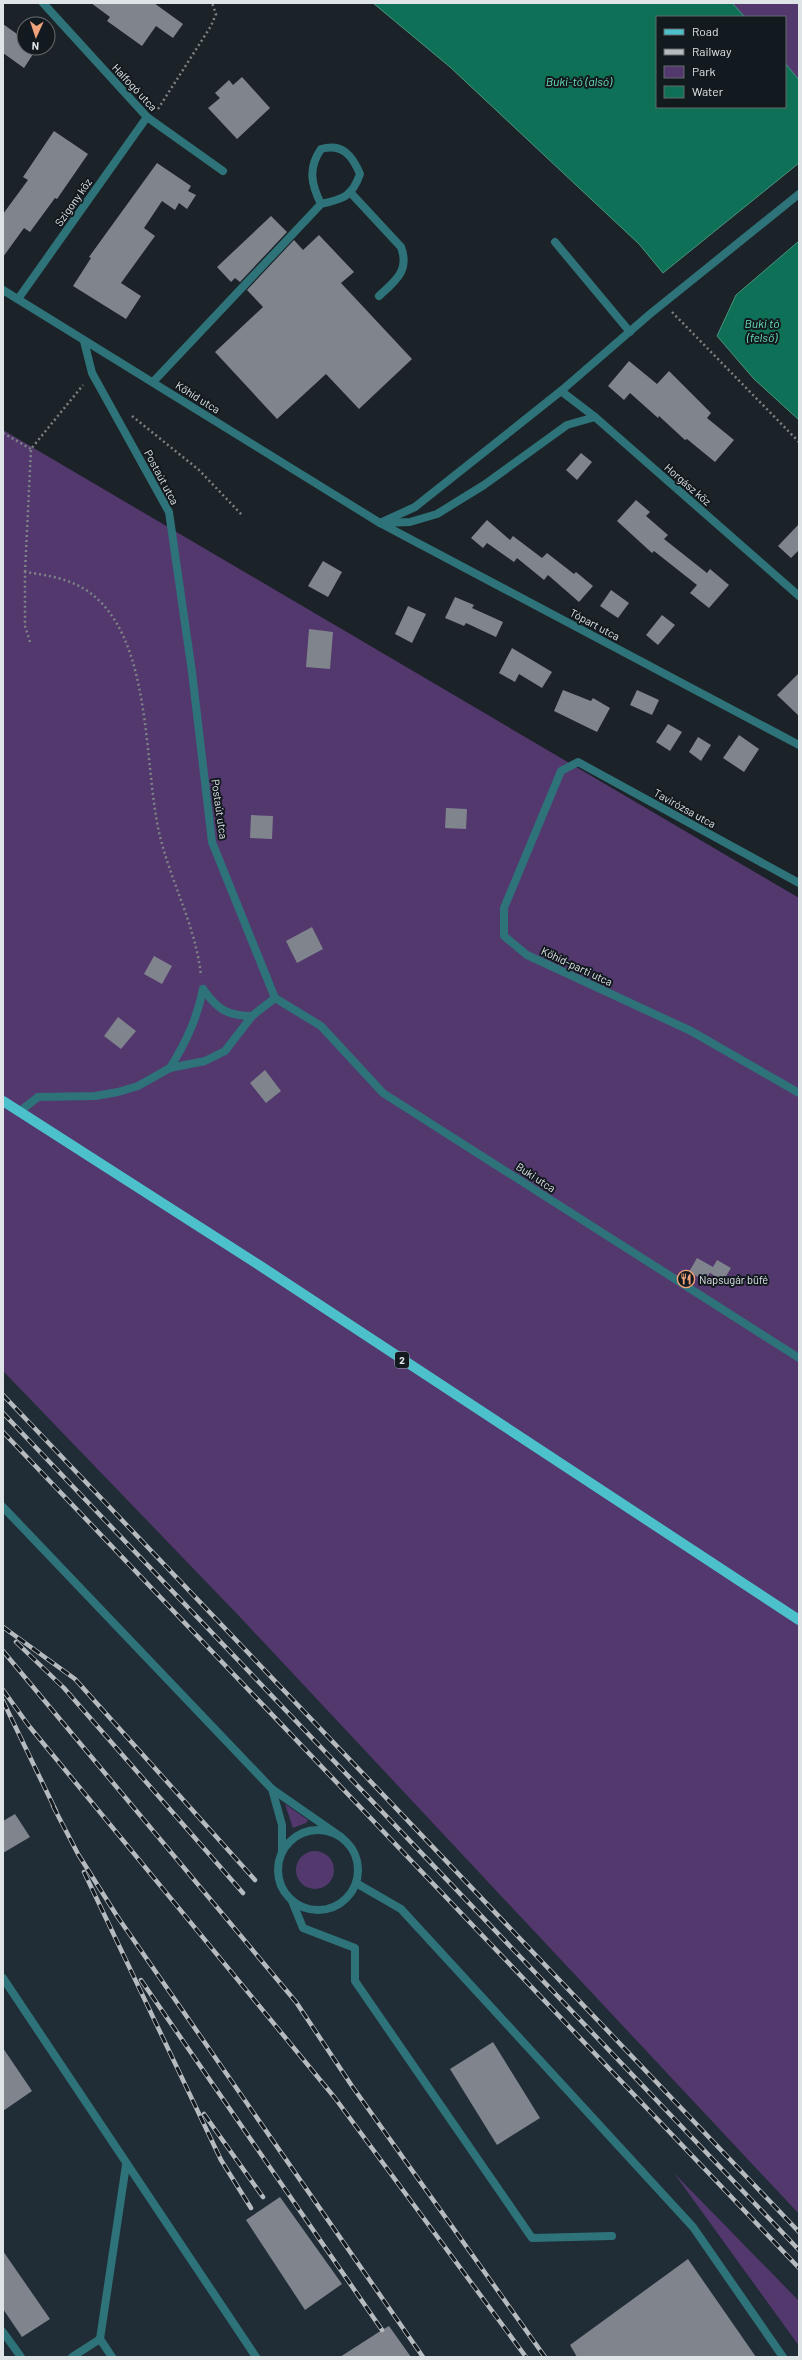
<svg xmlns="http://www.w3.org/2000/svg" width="802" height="2360" font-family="Barlow,sans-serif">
	<rect width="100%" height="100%" fill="#1c2328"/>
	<!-- built -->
	<path fill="#202d36" d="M 3,1371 L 238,1615 L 799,2214 L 799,2301 L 677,2176 L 799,2346 L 799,2357 L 3,2357 Z"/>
	<!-- green -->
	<g fill="#53386e">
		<path d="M 732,3 L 799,3 L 799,80 L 785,63 L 785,17 L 745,17 Z"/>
		<path d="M 3,430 L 799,898 L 799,2214 L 238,1615 L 3,1371 Z"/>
		<path d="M 285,1804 L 308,1820 L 306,1823 L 293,1828 Z"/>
		<circle cx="315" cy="1870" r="19"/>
		<path d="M 674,2173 L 799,2301 L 799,2346 Z"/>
	</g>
	<!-- water -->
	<g fill="#0e7056" stroke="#4d9382">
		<path d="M 373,3 L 732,3 L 745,17 L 657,17 L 657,107 L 785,107 L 785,63 L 799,80 L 799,163 L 663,273 L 639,244 L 450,67 Z"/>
		<path d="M 799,241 L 799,420 L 754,379 L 717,336 L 736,295 Z"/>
	</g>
	<!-- building -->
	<g fill="#80848d">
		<path d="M 91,3 L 154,3 L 183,24 L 173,38 L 156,26 L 142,46 L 107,21 L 110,17 Z"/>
		<path d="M 3,24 L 24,39 L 24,48 L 37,48 L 24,68 L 3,53 Z"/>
		<path d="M 242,77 L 270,108 L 237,139 L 208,108 L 220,98 L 215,93 L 229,80 L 233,85 Z"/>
		<path d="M 54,131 L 88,154 L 57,199 L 55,198 L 30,232 L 24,228 L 3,257 L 3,214 L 28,180 L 23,177 Z"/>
		<path d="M 157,163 L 191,186 L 188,191 L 196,195 L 187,209 L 179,203 L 175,210 L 162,201 L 144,228 L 155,236 L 121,283 L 141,296 L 126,319 L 73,286 L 91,258 L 89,257 Z"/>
		<path d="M 271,216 L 287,232 L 240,282 L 235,278 L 231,282 L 217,267 Z"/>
		<path d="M 319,235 L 354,272 L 341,283 L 412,359 L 359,409 L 326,374 L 277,419 L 215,352 L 263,307 L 247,290 L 294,240 L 303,250 Z"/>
		<path d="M 629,361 L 657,384 L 669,371 L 711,413 L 707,418 L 734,440 L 715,462 L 687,439 L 685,440 L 659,416 L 658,418 L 630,393 L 624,400 L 608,386 Z"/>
		<path d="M 581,453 L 592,462 L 577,480 L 566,470 Z"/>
		<path d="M 636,500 L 650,512 L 646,516 L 668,535 L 664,539 L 707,573 L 710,569 L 729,585 L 709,608 L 690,593 L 697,585 L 654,551 L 652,553 L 617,521 Z"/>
		<path d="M 487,520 L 510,540 L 513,536 L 542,558 L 547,553 L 574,574 L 576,572 L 593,586 L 579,602 L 548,575 L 544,580 L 517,558 L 514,562 L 487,543 L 483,548 L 471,538 Z"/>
		<path d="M 799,524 L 799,550 L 791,558 L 778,546 Z"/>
		<path d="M 323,561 L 342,572 L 328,597 L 308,586 Z"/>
		<path d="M 611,590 L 629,603 L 618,618 L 600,606 Z"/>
		<path d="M 455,597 L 474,605 L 472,608 L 503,622 L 496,637 L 466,623 L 464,626 L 445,618 Z"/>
		<path d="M 408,606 L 426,614 L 412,643 L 395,634 Z"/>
		<path d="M 662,615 L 675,625 L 658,645 L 646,635 Z"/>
		<path d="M 309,629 L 333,632 L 330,669 L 306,667 Z"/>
		<path d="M 512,648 L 552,672 L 542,688 L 519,674 L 515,682 L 499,673 Z"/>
		<path d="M 799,673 L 799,716 L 777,695 Z"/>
		<path d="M 563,690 L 591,701 L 593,698 L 610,708 L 597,732 L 554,711 Z"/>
		<path d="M 637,690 L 659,700 L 652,715 L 630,705 Z"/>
		<path d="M 668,724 L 682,732 L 670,751 L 656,742 Z"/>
		<path d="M 739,735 L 759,749 L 744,772 L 723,758 Z"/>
		<path d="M 698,737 L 711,745 L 701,761 L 689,752 Z"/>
		<path d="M 446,808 L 467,809 L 466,829 L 445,828 Z"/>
		<path d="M 251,815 L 273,816 L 272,839 L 250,838 Z"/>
		<path d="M 312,927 L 323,949 L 297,963 L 286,941 Z"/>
		<path d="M 154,956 L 172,966 L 162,984 L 144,974 Z"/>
		<path d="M 118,1017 L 136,1031 L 121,1049 L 104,1036 Z"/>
		<path d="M 265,1070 L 281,1091 L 266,1103 L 250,1083 Z"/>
		<path d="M 697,1258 L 713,1267 L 717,1260 L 731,1268 L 723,1281 L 710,1273 L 711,1271 L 705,1281 L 689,1272 Z"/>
		<path d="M 15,1814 L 30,1837 L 3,1853 L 3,1821 Z"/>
		<path d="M 493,2042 L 540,2118 L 497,2145 L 450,2069 Z"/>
		<path d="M 3,2048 L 32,2091 L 3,2111 Z"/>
		<path d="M 280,2197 L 342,2284 L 305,2310 L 246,2220 Z"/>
		<path d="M 3,2251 L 50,2319 L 22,2337 L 3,2309 Z"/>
		<path d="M 688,2259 L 756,2357 L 577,2357 L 570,2345 Z"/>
		<path d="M 389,2326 L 411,2357 L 340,2357 L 382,2330 Z"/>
	</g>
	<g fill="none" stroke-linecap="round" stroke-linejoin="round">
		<!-- path -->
		<g stroke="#7c8286" stroke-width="2.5" stroke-dasharray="2 3" stroke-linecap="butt">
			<path d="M 158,109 L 211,26 L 216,14 L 212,3"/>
			<path d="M 672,312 L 799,442"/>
			<path d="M 132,416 L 199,470 L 242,515"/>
			<path d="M 3,433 L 31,449"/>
			<path d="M 25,572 L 31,449 L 83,385"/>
			<path d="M 30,642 L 25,626 L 25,572 C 46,575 67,578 86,590 C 153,634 143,761 159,832 C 170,881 196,926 201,976"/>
		</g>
		<!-- service -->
		<g stroke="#2e7379" stroke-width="8">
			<path d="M 350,192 L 401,247 C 410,271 395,281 379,296"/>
			<path d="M 555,242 L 630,332"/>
			<path d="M 153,382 L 321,204 C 343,199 352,197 360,174 C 352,155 342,143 321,149 C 308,168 311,184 321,204"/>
			<path d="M 3,1507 L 272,1789 L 341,1837"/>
			<path d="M 272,1789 L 282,1825 L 282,1851"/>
			<circle cx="318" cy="1870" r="40"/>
			<path d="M 356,1883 L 401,1909 L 693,2227 L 783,2357"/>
			<path d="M 292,1901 L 303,1928 L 355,1948 L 355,1981 L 532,2238 L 612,2236"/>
			<path d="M 3,1978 L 256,2357"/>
			<path d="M 3,2332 L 21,2357"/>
			<path d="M 100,2339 L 112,2357"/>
			<path d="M 72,2357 L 100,2339 L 126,2165"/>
		</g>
		<!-- minor -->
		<g stroke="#2e7379" stroke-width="8">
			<path d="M 43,3 L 147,117 L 223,171"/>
			<path d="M 3,290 L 380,523 L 799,745"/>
			<path d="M 18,299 L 147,117"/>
			<path d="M 84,341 L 92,373 L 169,512 L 192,672 L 212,842 L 275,998"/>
			<path d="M 561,391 L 595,417 L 799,596"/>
			<path d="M 380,523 L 415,507 L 561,391 L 650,314 L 799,194"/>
			<path d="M 384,523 L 410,522 L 437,514 L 484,485 L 567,425 L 595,417"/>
			<path d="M 799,883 L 578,762 L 561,771 L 504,908 L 504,936 L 527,955 L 691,1031 L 799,1093"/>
			<path d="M 203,989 C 217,1009 227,1016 252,1016"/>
			<path d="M 275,998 L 321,1026 L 383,1093 L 799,1358"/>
			<path d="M 170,1068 C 186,1042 197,1019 203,989"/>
			<path d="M 19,1112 L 38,1097 L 95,1096 L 118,1092 L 138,1086 L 170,1068 L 205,1061 L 225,1051 L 252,1016 L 275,998"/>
		</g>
		<!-- primary -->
		<path stroke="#4cc1cb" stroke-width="10" d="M 3,1101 L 262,1267 L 799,1620"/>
		<defs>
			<g id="rail">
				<path d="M 3,1395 L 799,2232"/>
				<path d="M 3,1413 L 799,2250"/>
				<path d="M 3,1432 L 799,2268"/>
				<path d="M 3,1627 L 75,1679 L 255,1880"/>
				<path d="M 16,1642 L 64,1688 L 243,1893"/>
				<path d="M 3,1651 L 296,2002 L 352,2086 L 545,2357"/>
				<path d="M 3,1690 L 29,1726 L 335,2098 L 526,2357"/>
				<path d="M 3,1701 L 56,1811"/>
				<path d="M 53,1806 L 78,1854 L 117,1916 L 423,2357"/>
				<path d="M 84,1872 L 221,2160 L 251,2208"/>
				<path d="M 141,1980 L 382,2330"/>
				<path d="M 204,2114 L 263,2197"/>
			</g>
		</defs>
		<!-- rail casing -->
		<use href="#rail" stroke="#b6bbbf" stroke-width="4.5"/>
		<!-- rail -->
		<use href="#rail" stroke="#131a1f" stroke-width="3" stroke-dasharray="9" stroke-linecap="butt"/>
	</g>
	<!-- icons -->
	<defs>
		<symbol id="restaurant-ring" viewBox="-11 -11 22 22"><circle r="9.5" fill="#131a1f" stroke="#f0a27a" stroke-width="1.5"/><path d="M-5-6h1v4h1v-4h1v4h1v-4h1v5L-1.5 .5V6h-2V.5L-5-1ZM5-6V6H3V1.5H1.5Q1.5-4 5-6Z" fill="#f0a27a"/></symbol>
	</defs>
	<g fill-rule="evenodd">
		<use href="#restaurant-ring" x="676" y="1269" width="20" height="20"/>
	</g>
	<g text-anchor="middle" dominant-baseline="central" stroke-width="4" stroke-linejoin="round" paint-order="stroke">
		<!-- shield labels -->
		<rect fill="#131a1f" stroke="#a2a7ab" stroke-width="1" x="395" y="1352" width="14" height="16" rx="3"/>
		<g font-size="10" font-weight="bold" fill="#dfe4e7">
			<text x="402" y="1360">2</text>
		</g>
		<!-- street labels -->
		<g font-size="11" fill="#dfe4e7" stroke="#131a1f">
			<text transform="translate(135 87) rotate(47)">Halfogó utca</text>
			<text transform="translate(73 202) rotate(-55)">Szigony köz</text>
			<text transform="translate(198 397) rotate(32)">Kőhíd utca</text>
			<text transform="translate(162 477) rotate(62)">Postaút utca</text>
			<text transform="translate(688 484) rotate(41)">Horgász köz</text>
			<text transform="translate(595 624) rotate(28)">Tópart utca</text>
			<text transform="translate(685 808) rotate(29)">Tavirózsa utca</text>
			<text transform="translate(220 809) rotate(82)">Postaút utca</text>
			<text transform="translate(577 966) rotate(25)">Kőhíd-parti utca</text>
			<text transform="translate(536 1177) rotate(33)">Buki utca</text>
		</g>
		<!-- poi labels -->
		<g font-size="11" fill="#dfe4e7" stroke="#131a1f" text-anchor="start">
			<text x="699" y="1279">Napsugár büfé</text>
		</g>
		<!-- water labels -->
		<g font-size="12" font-style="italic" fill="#68e0b8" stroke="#131a1f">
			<text x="579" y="81">Buki-tó (alsó)</text>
			<text x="762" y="323">Buki tó<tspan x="762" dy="14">(felső)</tspan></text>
		</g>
	</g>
	<!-- border -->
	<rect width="802" height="2360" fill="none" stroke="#dfe4e7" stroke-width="8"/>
	<!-- legend -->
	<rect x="656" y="16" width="130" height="92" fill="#131a1f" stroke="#656b6f"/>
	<rect x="664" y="29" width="20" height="6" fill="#4cc1cb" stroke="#656b6f"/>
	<text x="692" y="36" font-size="12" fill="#dfe4e7">Road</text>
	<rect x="664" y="49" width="20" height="6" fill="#b6bbbf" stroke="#656b6f"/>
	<text x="692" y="56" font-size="12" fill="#dfe4e7">Railway</text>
	<rect x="664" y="66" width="20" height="12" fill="#53386e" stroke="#656b6f"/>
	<text x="692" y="76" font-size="12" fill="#dfe4e7">Park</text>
	<rect x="664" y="86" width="20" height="12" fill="#0e7056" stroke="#656b6f"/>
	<text x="692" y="96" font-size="12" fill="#dfe4e7">Water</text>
	<!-- north arrow -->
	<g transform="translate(36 36) rotate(183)"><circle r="19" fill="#131a1f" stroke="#656b6f"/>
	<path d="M0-3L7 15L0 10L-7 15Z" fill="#f0a27a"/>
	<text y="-6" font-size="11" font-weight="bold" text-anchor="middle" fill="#dfe4e7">N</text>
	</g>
</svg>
